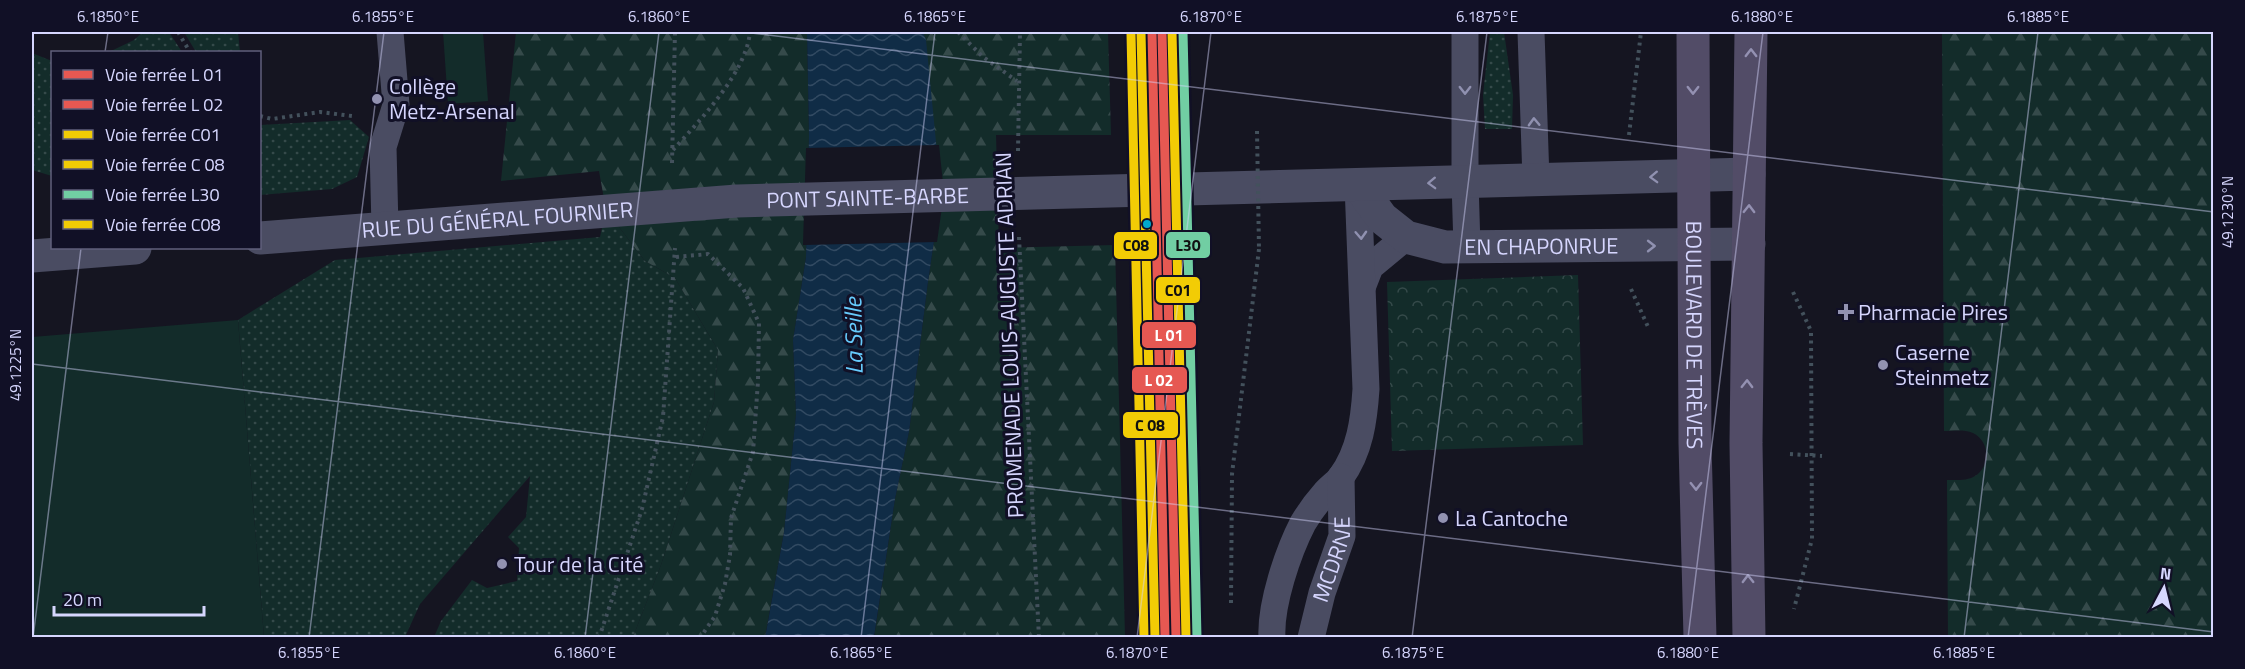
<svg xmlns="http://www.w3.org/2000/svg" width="2245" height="669" font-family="'Titillium Web',sans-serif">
	<defs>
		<pattern id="grass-dots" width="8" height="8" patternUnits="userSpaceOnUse" patternTransform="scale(1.5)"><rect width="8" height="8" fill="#132c2a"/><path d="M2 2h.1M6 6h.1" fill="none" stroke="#354a4a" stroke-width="1.8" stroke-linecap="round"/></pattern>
		<pattern id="forest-firs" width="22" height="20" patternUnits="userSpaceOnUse" patternTransform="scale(1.5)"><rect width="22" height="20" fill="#132c2a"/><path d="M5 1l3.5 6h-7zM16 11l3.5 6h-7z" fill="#354a4a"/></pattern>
		<pattern id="park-crowns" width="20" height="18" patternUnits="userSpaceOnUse" patternTransform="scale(1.5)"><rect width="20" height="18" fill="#132c2a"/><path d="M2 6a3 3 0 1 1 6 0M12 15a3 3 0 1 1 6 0" fill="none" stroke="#354a4a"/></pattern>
		<pattern id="water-waves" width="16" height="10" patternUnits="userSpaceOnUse" patternTransform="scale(1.5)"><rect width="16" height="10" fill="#102c46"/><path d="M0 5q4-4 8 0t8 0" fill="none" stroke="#324a62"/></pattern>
	</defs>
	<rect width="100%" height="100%" fill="#151521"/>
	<!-- grass -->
	<g fill="url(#grass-dots)">
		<path d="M 143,32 L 169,32 L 182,52 L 109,52 L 134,40 Z"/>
		<path d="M 184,32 L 238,32 L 240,52 L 196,52 Z"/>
		<path d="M 1490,32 L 1504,32 L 1513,95 L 1512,129 L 1485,129 L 1483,95 Z"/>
		<path d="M 32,53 L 52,61 L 52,176 L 32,170 Z"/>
		<path d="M 350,120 L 369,137 L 357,177 L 332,189 L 260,195 L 260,125 Z"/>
		<path d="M 606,210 L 645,261 L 675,278 L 718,350 L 714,402 L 661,565 L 633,637 L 434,637 L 441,621 L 472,580 L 487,588 L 517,581 L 519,548 L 508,537 L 526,517 L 530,476 L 420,604 L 405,637 L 264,637 L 238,320 L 335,260 L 600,237 Z"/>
	</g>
	<!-- forest -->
	<g fill="url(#forest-firs)">
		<path d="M 516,32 L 807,32 L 809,136 L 806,257 L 793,340 L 796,414 L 784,532 L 765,637 L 633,637 L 661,565 L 714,402 L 718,350 L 675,278 L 645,261 L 606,210 L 599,171 L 501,181 Z"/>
		<path d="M 923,32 L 1108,32 L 1111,135 L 996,135 L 999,248 L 1115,245 L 1125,637 L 874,638 L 895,499 L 909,432 L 928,282 L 941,193 Z"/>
		<path d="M 1942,32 L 2213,32 L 2213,637 L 1948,637 L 1947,480 C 1957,480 1967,481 1975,476 C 1991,466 1990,441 1973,433 C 1964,429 1953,431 1944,431 Z"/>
	</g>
	<!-- park -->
	<path fill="url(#park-crowns)" d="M 1578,275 L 1583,445 L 1392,451 L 1387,282 Z"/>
	<!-- pitch -->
	<g fill="#132c2a">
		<path d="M 443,32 L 483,32 L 488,101 L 448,104 Z"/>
		<path d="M 238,320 L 264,637 L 32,637 L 32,337 Z"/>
	</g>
	<!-- water -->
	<path fill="url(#water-waves)" d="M 807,32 L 923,32 L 926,40 L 941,193 L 928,282 L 909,432 L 895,499 L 874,637 L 765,638 L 784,532 L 796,414 L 793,340 L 806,257 L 809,136 Z"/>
	<!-- pier -->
	<path fill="#151521" d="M 939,145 L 944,193 L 937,242 L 803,245 L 806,148 Z"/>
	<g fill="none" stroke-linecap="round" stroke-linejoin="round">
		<!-- path -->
		<g stroke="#43515c" stroke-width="4" stroke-dasharray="3 4.5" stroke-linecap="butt">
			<path d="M 178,32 L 190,52"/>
			<path d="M 958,32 L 983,57 L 1017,81"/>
			<path d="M 260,116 L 272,119 L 320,112 L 352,116"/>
			<path d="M 1629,135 L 1641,32"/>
			<path d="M 673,150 C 700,120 746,73 750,32"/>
			<path d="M 1018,151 L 1020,32"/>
			<path d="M 672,163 L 675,32"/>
			<path d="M 1019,237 L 1039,638"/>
			<path d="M 676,257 L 708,254 L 743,288 L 759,323 L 758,381 L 753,452 L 731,518 L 730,555 L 725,584 L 715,616 L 700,638"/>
			<path d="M 1631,289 L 1649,329"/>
			<path d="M 1793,292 L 1811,331 L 1812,539 L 1794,609"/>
			<path d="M 1790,454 L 1822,456"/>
			<path d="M 1231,603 L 1232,474 L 1259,249"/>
			<path d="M 599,638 L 642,509 L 663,417 L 675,248"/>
		</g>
		<!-- lane -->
		<g stroke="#4a4c62" stroke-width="27">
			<path d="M 1465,32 L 1465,182 L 1467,247"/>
			<path d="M 1531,32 L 1536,180"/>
			<path d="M 385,228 L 383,147 L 396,105 L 390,32"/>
			<path d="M 1363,285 L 1370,267 L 1406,237"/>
			<path d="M 1272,638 C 1270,605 1288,552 1303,523 C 1309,513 1317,502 1325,493 C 1330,487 1337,483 1341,477 C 1360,451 1364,420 1366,389 L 1358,185"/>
			<path id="s1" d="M 1311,638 L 1322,593 L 1342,536 L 1341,477"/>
		</g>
		<!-- street -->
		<g stroke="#4a4c62" stroke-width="33">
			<path id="s2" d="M 1358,185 L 1382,218 L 1406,237 L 1445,247 L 1749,244"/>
			<path id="s3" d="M 260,238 L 737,201 L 1749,174"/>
			<path d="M 32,256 L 135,248"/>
		</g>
		<!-- primary -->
		<g stroke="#524c67" stroke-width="33">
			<path id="s4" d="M 1693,32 L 1695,443 L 1700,638"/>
			<path d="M 1749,638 L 1746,443 L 1751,32"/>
		</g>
		<!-- path-bridge -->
		<path stroke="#43515c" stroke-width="4" stroke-dasharray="3 4.5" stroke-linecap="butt" d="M 1257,131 L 1259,249"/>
		<defs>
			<path id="rail-1" d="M 1162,32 L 1176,638"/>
			<path id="rail-2" d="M 1152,32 L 1165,638"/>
			<path id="rail-3" d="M 1172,32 L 1186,638"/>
			<path id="rail-4" d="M 1141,32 L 1155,638"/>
			<path id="rail-5" d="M 1183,32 L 1197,638"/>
			<path id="rail-6" d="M 1131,33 L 1144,638"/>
		</defs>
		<!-- rail-1 casing -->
		<use href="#rail-1" stroke="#111026" stroke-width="14"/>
		<!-- rail-2 casing -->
		<use href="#rail-2" stroke="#111026" stroke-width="14"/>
		<!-- rail-3 casing -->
		<use href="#rail-3" stroke="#111026" stroke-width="14"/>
		<!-- rail-4 casing -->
		<use href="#rail-4" stroke="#111026" stroke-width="14"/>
		<!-- rail-5 casing -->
		<use href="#rail-5" stroke="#111026" stroke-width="14"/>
		<!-- rail-6 casing -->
		<use href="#rail-6" stroke="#111026" stroke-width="14"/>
		<!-- rail-1 -->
		<use href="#rail-1" stroke="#e65852" stroke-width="9"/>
		<!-- rail-2 -->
		<use href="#rail-2" stroke="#e65852" stroke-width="9"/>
		<!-- rail-3 -->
		<use href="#rail-3" stroke="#f2cc05" stroke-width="9"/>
		<!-- rail-4 -->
		<use href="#rail-4" stroke="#f2cc05" stroke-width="9"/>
		<!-- rail-5 -->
		<use href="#rail-5" stroke="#71cea3" stroke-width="9"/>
		<!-- rail-6 -->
		<use href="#rail-6" stroke="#f2cc05" stroke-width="9"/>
	</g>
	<!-- one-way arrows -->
	<defs><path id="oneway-chevron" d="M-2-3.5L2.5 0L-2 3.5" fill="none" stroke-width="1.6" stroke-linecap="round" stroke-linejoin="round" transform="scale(1.5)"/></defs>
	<g stroke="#9491b2">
		<use href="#oneway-chevron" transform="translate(1751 53) rotate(-90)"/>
		<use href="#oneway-chevron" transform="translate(1693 90) rotate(90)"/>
		<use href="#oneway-chevron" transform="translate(1749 209) rotate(-89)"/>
		<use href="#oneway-chevron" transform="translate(1747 384) rotate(-89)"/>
		<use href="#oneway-chevron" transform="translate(1696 486) rotate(89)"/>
		<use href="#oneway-chevron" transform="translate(1748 579) rotate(-91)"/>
	</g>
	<g stroke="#9091b0">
		<use href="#oneway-chevron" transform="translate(1465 90) rotate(90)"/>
		<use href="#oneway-chevron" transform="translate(1534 122) rotate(-92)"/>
		<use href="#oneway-chevron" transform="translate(1654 177) rotate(178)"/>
		<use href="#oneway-chevron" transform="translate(1432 183) rotate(178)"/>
		<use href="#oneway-chevron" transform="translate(1361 235) rotate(87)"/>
		<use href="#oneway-chevron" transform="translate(1651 246)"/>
	</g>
	<!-- ticks -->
	<path fill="none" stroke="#d6d6fe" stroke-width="1.5" stroke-opacity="0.45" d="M 743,32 L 2214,212M 105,52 L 108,32M 32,364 L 2214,632M 33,638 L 81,248M 309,638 L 384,32M 585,638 L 659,32M 861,638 L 935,32M 1137,638 L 1211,32M 1412,638 L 1487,32M 1688,638 L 1763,32M 1964,638 L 2038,32"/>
	<!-- markers -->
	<g fill="#9292b1" stroke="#111026" stroke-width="2">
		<circle cx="377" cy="99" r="6"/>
		<path d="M1843 303h6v6h6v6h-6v6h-6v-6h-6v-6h6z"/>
		<circle cx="1883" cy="365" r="6"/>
		<circle cx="1443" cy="518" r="6"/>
		<circle cx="502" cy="564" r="6"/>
	</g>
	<circle fill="#00a9ce" stroke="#111026" stroke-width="2" cx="1147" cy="224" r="5"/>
	<g text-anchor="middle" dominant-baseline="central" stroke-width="6" stroke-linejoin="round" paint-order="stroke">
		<!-- poi labels -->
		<g font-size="22" fill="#d6d6fe" stroke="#111026" text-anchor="start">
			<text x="389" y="86">Collège<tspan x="389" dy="25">Metz-Arsenal</tspan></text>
			<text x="1858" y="312">Pharmacie Pires</text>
			<text x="1895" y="352">Caserne<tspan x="1895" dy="25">Steinmetz</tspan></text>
			<text x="1455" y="518">La Cantoche</text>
			<text x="514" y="564">Tour de la Cité</text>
		</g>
		<!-- street labels -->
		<g font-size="22" fill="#d6d6fe" stroke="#111026">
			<text stroke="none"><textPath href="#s3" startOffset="609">PONT SAINTE-BARBE</textPath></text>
			<text stroke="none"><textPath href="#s3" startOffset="238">RUE DU GÉNÉRAL FOURNIER</textPath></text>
			<text stroke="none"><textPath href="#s2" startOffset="208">EN CHAPONRUE</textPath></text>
			<text transform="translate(1009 335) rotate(-92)">PROMENADE LOUIS-AUGUSTE ADRIAN</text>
			<text stroke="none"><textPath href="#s4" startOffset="303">BOULEVARD DE TRÈVES</textPath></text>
			<text stroke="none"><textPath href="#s1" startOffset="82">MCDRIVE</textPath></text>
		</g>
		<!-- water labels -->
		<g font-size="24" font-style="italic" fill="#66cafc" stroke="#111026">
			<text transform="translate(853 336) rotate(-91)">La Seille</text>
		</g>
	</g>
	<g stroke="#111026" stroke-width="2">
		<rect x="1165" y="231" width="46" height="28" rx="6" fill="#71cea3"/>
		<rect x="1113" y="231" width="45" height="29" rx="6" fill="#f2cc05"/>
		<rect x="1155" y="276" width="46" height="28" rx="6" fill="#f2cc05"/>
		<rect x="1141" y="321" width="56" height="28" rx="6" fill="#e65852"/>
		<rect x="1131" y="366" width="57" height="28" rx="6" fill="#e65852"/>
		<rect x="1122" y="411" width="57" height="28" rx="6" fill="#f2cc05"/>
	</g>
	<g font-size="16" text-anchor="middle" font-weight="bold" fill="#fff">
		<text x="1169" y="341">L 01</text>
		<text x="1159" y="386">L 02</text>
	</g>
	<g font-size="16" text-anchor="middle" font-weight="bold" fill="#111">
		<text x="1188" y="251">L30</text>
		<text x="1136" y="251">C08</text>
		<text x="1178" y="296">C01</text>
		<text x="1150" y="431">C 08</text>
	</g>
	<!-- border -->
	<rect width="2245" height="669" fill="none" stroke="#111026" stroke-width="66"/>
	<!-- legend -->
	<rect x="51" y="51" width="210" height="198" fill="#111026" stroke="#605f7c" stroke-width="1.5"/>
	<rect x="63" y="70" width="30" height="9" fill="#e65852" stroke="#605f7c" stroke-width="1.5"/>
	<text x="105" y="81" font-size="18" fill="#d6d6fe">Voie ferrée L 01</text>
	<rect x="63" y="100" width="30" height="9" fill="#e65852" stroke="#605f7c" stroke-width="1.5"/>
	<text x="105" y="111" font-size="18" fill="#d6d6fe">Voie ferrée L 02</text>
	<rect x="63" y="130" width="30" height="9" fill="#f2cc05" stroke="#605f7c" stroke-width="1.5"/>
	<text x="105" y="141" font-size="18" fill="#d6d6fe">Voie ferrée C01</text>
	<rect x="63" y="160" width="30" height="9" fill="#f2cc05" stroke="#605f7c" stroke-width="1.5"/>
	<text x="105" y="171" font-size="18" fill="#d6d6fe">Voie ferrée C 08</text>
	<rect x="63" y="190" width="30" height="9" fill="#71cea3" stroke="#605f7c" stroke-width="1.5"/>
	<text x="105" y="201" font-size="18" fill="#d6d6fe">Voie ferrée L30</text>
	<rect x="63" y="220" width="30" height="9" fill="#f2cc05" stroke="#605f7c" stroke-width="1.5"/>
	<text x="105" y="231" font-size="18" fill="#d6d6fe">Voie ferrée C08</text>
	<!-- north arrow -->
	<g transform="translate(2164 588) rotate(7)" stroke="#111026" stroke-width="4.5" paint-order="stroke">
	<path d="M0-4.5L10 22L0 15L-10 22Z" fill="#d6d6fe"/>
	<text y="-9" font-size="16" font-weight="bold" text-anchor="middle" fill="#d6d6fe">N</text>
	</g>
	<!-- scale -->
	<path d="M54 606v9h150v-9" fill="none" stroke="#d6d6fe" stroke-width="3"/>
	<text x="63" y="606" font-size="18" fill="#d6d6fe" stroke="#111026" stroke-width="4.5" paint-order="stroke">20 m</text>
	<rect x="33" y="33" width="2179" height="603" fill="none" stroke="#d6d6fe" stroke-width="2"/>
	<g font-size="15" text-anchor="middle" fill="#d6d6fe">
		<text x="108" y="22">6.1850°E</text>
		<text x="383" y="22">6.1855°E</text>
		<text x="659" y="22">6.1860°E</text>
		<text x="935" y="22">6.1865°E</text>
		<text x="1211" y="22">6.1870°E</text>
		<text x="1487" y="22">6.1875°E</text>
		<text x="1762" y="22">6.1880°E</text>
		<text x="2038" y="22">6.1885°E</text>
		<text transform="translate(2228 212) rotate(-90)" y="5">49.1230°N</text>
		<text transform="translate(16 365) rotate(-90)" y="5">49.1225°N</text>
		<text x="309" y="658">6.1855°E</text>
		<text x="585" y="658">6.1860°E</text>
		<text x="861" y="658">6.1865°E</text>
		<text x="1137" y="658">6.1870°E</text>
		<text x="1413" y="658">6.1875°E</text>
		<text x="1688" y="658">6.1880°E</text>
		<text x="1964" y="658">6.1885°E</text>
	</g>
</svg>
